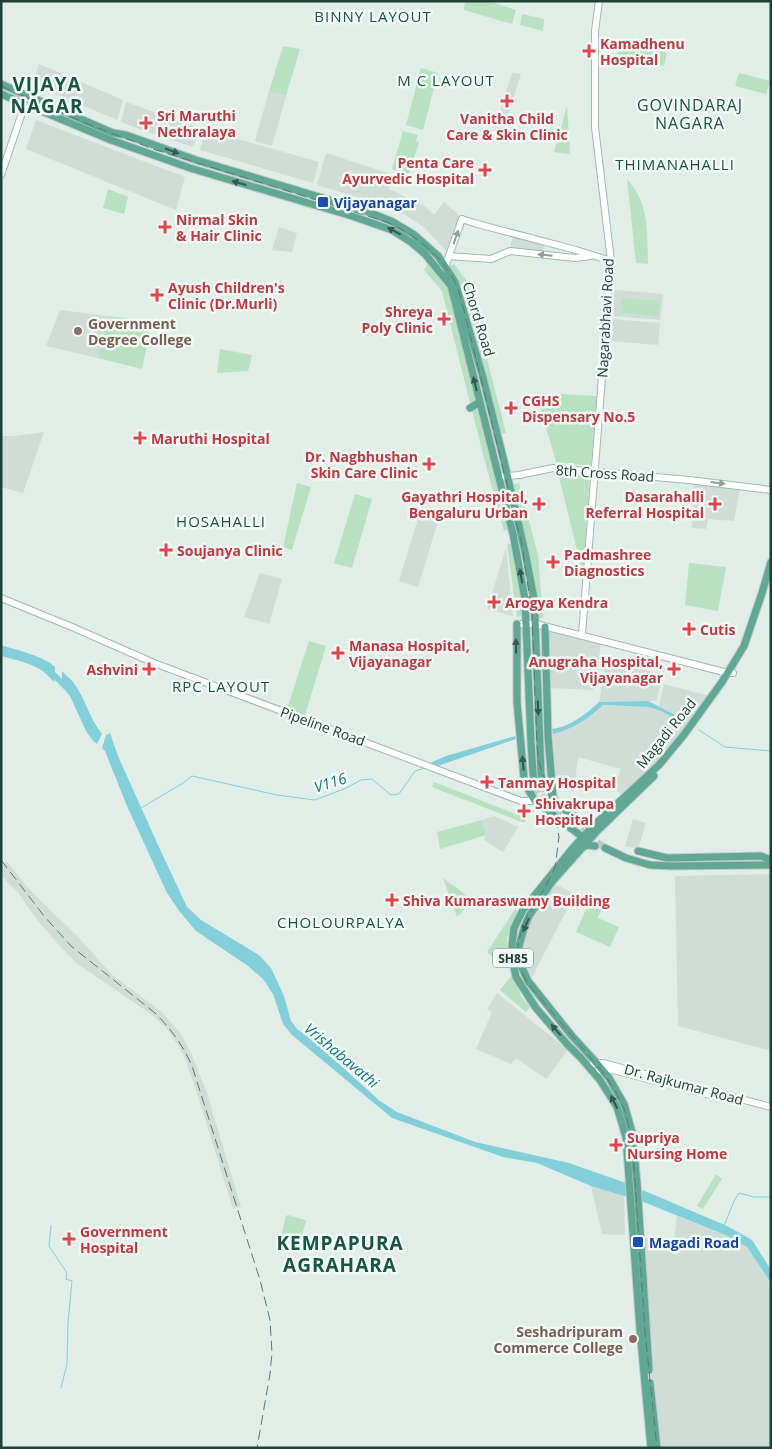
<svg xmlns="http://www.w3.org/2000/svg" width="772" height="1449" font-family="'Open Sans',sans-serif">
	<rect width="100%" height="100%" fill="#e1ede7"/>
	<!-- built -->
	<g fill="#cfddd6">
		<path d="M 39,64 L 123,100 L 117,120 L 32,84 Z"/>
		<path d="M 512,73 L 521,74 L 502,134 L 494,131 Z"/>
		<path d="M 269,91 L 286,96 L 272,146 L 255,141 Z"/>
		<path d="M 126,102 L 199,128 L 193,147 L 139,129 L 121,122 Z"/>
		<path d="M 36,120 L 185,177 L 176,210 L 26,149 Z"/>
		<path d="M 206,130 L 319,162 L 313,183 L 200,150 Z"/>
		<path d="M 326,153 L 394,175 L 389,189 L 417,202 L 426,207 L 434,215 L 444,202 L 460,216 L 447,252 L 425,228 L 398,210 L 317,185 Z"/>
		<path d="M 279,227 L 297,233 L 292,252 L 272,250 Z"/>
		<path d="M 513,235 L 544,244 L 543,252 L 510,249 Z"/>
		<path d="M 615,290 L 663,294 L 660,320 L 613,316 Z"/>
		<path d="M 60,310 L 107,316 L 98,358 L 46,346 Z"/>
		<path d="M 613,319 L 660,323 L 658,345 L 611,341 Z"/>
		<path d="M 44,432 L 23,493 L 1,487 L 1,436 L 15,436 Z"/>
		<path d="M 694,483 L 740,489 L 734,521 L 708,519 L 706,529 L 692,528 Z"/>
		<path d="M 420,512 L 439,518 L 418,587 L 399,581 Z"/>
		<path d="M 506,548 L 513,616 L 487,609 Z"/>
		<path d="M 260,573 L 282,579 L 269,624 L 244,617 Z"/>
		<path d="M 548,630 L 601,644 L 594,690 L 550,688 Z"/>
		<path d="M 606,662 L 663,674 L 656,701 L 599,702 Z"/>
		<path d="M 664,684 L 709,696 L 690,723 L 659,707 Z"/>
		<path d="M 603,705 L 648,707 L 661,711 L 688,726 L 657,764 L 623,795 L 613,788 L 621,769 L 578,757 L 574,789 L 555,788 L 553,734 L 561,732 L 594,714 Z"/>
		<path d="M 494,816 L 518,827 L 503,852 L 484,840 L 486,835 L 482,820 Z"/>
		<path d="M 633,819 L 646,823 L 638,849 L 625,846 Z"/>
		<path d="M 7,862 L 29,889 L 80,939 L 111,974 L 162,1012 L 181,1034 L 191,1053 L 207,1093 L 241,1207 L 233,1209 L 198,1096 L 184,1056 L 174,1039 L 166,1028 L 151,1014 L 79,965 L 68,955 L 38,921 L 18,893 L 1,875 L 1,867 Z"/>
		<path d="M 771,874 L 771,1051 L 678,1026 L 675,876 Z"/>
		<path d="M 555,884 L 575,894 L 531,979 L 527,973 L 522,948 L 525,930 L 542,898 Z"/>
		<path d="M 497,993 L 568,1050 L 546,1079 L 516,1058 L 511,1064 L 476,1049 L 492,1012 L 487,1009 Z"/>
		<path d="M 591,1186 L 624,1195 L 625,1235 L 602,1234 Z"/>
		<path d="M 677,1216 L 728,1236 L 747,1247 L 771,1283 L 771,1448 L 657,1448 L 647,1326 L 643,1238 L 665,1238 L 674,1240 Z"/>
	</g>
	<!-- green -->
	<g fill="#b7e1c1">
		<path d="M 465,1 L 489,1 L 516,10 L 512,24 L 464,10 Z"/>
		<path d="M 522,14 L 544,19 L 543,31 L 520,25 Z"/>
		<path d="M 621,41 L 667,53 L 664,66 L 617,54 Z"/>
		<path d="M 283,46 L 300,49 L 286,96 L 269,91 Z"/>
		<path d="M 421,68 L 438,73 L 423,130 L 406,125 Z"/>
		<path d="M 739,73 L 770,81 L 766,94 L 735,86 Z"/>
		<path d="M 567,106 L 570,154 L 554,152 Z"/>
		<path d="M 403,131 L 418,135 L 416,141 L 419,142 L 409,174 L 392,169 Z"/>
		<path d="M 627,179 C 650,205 647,232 648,264 L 636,263 Z"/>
		<path d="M 108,189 L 128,197 L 124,214 L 103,208 Z"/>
		<path d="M 428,264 L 453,296 L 510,529 L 504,531 L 484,458 L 442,291 L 424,270 Z"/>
		<path d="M 454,264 L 467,281 L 506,433 L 499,435 L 459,282 L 447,267 Z"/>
		<path d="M 622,298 L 659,301 L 658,316 L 621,313 Z"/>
		<path d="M 107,316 L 152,321 L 142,369 L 98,358 Z"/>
		<path d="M 220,349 L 252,355 L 248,371 L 217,373 Z"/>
		<path d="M 536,393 L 597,396 L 591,466 L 556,462 Z"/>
		<path d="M 558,473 L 590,475 L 583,575 Z"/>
		<path d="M 297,483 L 311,487 L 292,550 L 283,547 Z"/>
		<path d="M 519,483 L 538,555 L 543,618 L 537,618 L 511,485 Z"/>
		<path d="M 355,494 L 372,499 L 352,568 L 334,563 Z"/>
		<path d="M 514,542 L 525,616 L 517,617 L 507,544 Z"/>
		<path d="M 689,563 L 726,567 L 718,611 L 685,605 Z"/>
		<path d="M 309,641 L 326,646 L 305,715 L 287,709 Z"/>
		<path d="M 434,782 L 526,818 L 524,823 L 432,787 Z"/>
		<path d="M 482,820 L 486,835 L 440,849 L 437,832 Z"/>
		<path d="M 443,878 L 473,900 L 457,917 Z"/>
		<path d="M 588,905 L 601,910 L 598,918 L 619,927 L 610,947 L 576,932 Z"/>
		<path d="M 515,909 L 520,913 L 507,938 L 509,958 L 507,968 L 487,952 Z"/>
		<path d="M 512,975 L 521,996 L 530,1007 L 526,1012 L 500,990 Z"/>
		<path d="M 716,1174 L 722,1179 L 703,1209 L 697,1206 Z"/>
		<path d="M 288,1215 L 305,1220 L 306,1221 L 300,1241 L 298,1242 L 282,1238 L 281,1236 L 286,1216 Z"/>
	</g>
	<!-- water -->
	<g fill="#82cfd9">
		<path d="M 1,645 C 16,650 44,656 55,667 L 54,682 C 40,664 22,662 1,656 Z"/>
		<path d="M 62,671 C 65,675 70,678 73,682 C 85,697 89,718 102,734 L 97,744 L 93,741 L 86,731 L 70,696 L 62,686 Z"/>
		<path d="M 648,701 L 687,721 L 685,724 L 661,711 L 648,707 L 603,705 C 590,718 571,730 553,734 L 552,729 C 569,727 587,714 599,702 Z"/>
		<path d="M 110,733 L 118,756 L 158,845 L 187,907 L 201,920 L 259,955 L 271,968 L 284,996 L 291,1021 L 297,1029 L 311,1039 L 380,1101 L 397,1112 L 475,1142 L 569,1163 L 626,1183 L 727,1226 L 752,1240 L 771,1270 L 771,1283 L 747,1247 L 728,1236 L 641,1201 L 591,1186 L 537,1163 L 503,1157 L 392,1118 L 292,1035 L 283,1024 L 273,994 L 263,979 L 248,966 L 196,931 L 180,912 L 167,893 L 127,806 L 105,751 L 102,748 L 106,735 Z"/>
		<path d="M 515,736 L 516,739 L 435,767 L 430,763 L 446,756 Z"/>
	</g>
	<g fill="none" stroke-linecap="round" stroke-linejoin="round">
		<!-- stream -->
		<g stroke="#82cfd9" stroke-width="1">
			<path d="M 699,730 L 725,747 L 771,751"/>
			<path d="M 141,808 L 183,783 L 192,776 L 277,795 L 315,800 L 344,789 L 361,780 L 372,779 L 391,795 L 399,794 L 415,771 L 425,768"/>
			<path d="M 51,1226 L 49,1246 L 67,1273 L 66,1279 L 72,1281 L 68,1323 L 67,1364 L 61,1388"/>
			<path d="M 724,1226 L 734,1201 L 739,1193 L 754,1197 L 771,1197"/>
		</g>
		<!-- river -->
		<path stroke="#82cfd9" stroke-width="6" d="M 49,670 L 67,688"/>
		<!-- primary-tunnel -->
		<g stroke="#bacac4" stroke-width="7" stroke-dasharray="7 3.5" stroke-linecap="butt">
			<path d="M 543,785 L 546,794 L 554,805"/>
			<path d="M 535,787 L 550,807 L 605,848"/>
		</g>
		<defs>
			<g id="secondary">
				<path d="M 1,175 L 28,95"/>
				<path d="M 449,256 L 491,259 L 510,251 L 575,258 L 590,256"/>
				<path d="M 443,269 L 445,267 L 462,219 L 474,223 L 576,250 L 611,261"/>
				<path d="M 498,477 L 519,475 L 553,468 L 689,480 L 771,490"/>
				<path d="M 1,598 L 72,627 L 154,663 L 521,801 L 535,801"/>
				<path d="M 517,624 L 536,624 L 728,673 L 733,673"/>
				<path d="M 582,635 L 611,261 L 595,127 L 595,31 L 599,1"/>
				<path d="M 589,1066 L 597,1063 L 603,1063 L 771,1107"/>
				<path d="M 598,1071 L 602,1069 L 609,1069 L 714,1096"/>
			</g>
			<g id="primary">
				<path d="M 1,84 L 113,133 L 126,135 L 196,160 L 366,211 L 393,222 L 413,234 L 438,256 L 455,282 L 482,374 L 503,457 L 525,552 L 534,598 L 535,619 L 541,773 L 543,785"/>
				<path d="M 1,94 L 111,140 L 190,168 L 352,216 L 392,230 L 411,242 L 425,254 L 451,286 L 513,534 L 525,599 L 531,742 L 533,773 L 535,787"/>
				<path d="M 470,408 L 480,402"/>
				<path d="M 517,624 L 517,702 L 524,778 L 527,787 L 535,801 L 585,839"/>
				<path d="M 545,627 L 548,736 L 553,797 L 558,805 L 594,829"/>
				<path d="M 581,848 L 587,845 L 595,846"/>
				<path d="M 605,848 L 626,858 L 650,865 L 672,866 L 771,865"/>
				<path d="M 638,851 L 667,858 L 761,856 L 771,860"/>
				<path d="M 649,1370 L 637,1183 L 632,1132 L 624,1104 L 609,1078 L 594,1060 L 572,1036 L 528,981 L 522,968 L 519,958 L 519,946 L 524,928 L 529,916 L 551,883 L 597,831 L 654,776"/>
				<path d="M 650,1383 L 657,1448"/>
				<path d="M 651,1448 L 640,1330 L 626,1137 L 617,1107 L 600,1080 L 581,1058 L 567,1044 L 536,1008 L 516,977 L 514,967 L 512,945 L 514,928 L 523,910 L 572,849 L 592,827 L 659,765 L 683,736 L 722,682 L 744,646 L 762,593 L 771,562"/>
			</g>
		</defs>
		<!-- secondary casing -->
		<use href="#secondary" stroke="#9ebbaf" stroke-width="8"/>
		<!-- primary casing -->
		<use href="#primary" stroke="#c0cac7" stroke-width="9"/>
		<!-- secondary -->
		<use href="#secondary" stroke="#fff" stroke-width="6"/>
		<!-- primary -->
		<use href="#primary" stroke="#60a893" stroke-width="7"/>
		<!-- rail -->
		<g stroke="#597c71" stroke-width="1" stroke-dasharray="10 5" stroke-linecap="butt">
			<path d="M 1,86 L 85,123 L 156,150 L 387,222 C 415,235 442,255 456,284 C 460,293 462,304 465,314 L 522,545 L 532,614 L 537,746 L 539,762 L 556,819 L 559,837 L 555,868 L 543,891 L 525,920 L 520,936 L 518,946 L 520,965 L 523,975 L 530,986 L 601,1070 L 615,1090 L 626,1113 L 633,1152 L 645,1331 L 657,1448"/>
			<path d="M 1,860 L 44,916 L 71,946 L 155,1013 C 171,1029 183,1045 192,1066 L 260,1280 L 270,1320 L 272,1353 L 270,1374 L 257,1448"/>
		</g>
	</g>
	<!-- one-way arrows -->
	<defs><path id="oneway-solid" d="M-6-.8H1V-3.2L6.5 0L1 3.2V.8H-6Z" transform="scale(1.25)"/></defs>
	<g fill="#2f5a4d">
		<use href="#oneway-solid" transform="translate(172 151) rotate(20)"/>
		<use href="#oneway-solid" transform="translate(239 183) rotate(-164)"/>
		<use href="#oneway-solid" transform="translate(394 231) rotate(-152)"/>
		<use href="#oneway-solid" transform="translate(475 384) rotate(-104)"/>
		<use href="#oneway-solid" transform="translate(521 576) rotate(-100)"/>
		<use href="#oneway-solid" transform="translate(516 646) rotate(-91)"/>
		<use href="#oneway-solid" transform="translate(538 708) rotate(88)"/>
		<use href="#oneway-solid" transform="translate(523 763) rotate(-95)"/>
		<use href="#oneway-solid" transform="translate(526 925) rotate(113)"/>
		<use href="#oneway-solid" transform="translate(556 1030) rotate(-131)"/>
		<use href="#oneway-solid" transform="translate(614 1102) rotate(-117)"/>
	</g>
	<g fill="#8fa09a">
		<use href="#oneway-solid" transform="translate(456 237) rotate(-70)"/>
		<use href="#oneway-solid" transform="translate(545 255) rotate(-174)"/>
		<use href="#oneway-solid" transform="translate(718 483) rotate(7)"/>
	</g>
	<!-- markers -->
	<g fill="#e0444e" stroke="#f2f9f5" stroke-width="2">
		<path d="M586.5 43.5h5v5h5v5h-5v5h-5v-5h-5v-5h5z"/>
		<path d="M504.5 93.5h5v5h5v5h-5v5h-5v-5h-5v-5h5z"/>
		<path d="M143.5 115.5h5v5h5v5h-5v5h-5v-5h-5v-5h5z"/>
		<path d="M482.5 162.5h5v5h5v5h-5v5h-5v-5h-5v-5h5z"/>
		<path d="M162.5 219.5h5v5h5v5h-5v5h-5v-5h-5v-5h5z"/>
		<path d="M154.5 287.5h5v5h5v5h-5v5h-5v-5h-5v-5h5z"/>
		<path d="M441.5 311.5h5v5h5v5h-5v5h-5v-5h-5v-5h5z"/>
		<path d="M508.5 400.5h5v5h5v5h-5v5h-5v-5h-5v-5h5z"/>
		<path d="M137.5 430.5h5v5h5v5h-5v5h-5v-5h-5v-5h5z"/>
		<path d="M426.5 456.5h5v5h5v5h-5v5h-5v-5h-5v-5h5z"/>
		<path d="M536.5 496.5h5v5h5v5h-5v5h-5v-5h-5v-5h5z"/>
		<path d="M712.5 496.5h5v5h5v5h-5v5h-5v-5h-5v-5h5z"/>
		<path d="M163.5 542.5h5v5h5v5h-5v5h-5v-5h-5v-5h5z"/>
		<path d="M550.5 554.5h5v5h5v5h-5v5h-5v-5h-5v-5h5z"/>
		<path d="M491.5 594.5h5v5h5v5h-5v5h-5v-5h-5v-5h5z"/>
		<path d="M686.5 621.5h5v5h5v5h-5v5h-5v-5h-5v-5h5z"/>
		<path d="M335.5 645.5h5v5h5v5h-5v5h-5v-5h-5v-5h5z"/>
		<path d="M146.5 661.5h5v5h5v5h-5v5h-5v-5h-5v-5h5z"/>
		<path d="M671.5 661.5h5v5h5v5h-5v5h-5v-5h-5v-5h5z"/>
		<path d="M484.5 774.5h5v5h5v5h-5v5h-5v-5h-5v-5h5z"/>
		<path d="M521.5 803.5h5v5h5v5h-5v5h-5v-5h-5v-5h5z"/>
		<path d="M389.5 892.5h5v5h5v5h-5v5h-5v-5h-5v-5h5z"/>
		<path d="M613.5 1137.5h5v5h5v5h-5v5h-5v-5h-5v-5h5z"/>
		<path d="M66.5 1231.5h5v5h5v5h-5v5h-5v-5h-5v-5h5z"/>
	</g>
	<g fill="#1a4fb4" stroke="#f2f9f5" stroke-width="2">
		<rect x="317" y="196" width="12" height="12" rx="2.5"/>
		<rect x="632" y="1236" width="12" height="12" rx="2.5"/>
	</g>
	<g fill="#8d6e63" stroke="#f2f9f5" stroke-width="2">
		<circle cx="78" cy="331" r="5"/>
		<circle cx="633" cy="1339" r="5"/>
	</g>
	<g text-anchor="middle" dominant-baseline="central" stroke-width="5" stroke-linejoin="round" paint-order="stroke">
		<!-- shield labels -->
		<rect fill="#f2f9f5" stroke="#5e786f" stroke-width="1" x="493" y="948.5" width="40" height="19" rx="4"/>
		<g font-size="12" font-weight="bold" fill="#1f4036">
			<text x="513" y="958">SH85</text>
		</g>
		<!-- health labels -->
		<g font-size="14" font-weight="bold" fill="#be3a42" stroke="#f2f9f5" text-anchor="start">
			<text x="600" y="43">Kamadhenu<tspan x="600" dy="16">Hospital</tspan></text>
			<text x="157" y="115">Sri Maruthi<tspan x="157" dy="16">Nethralaya</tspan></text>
			<text x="507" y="118" text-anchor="middle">Vanitha Child<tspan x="507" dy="16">Care &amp; Skin Clinic</tspan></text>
			<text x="474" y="162" text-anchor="end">Penta Care<tspan x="474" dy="16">Ayurvedic Hospital</tspan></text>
			<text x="176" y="219">Nirmal Skin<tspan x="176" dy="16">&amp; Hair Clinic</tspan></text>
			<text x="168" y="287">Ayush Children's<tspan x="168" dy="16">Clinic (Dr.Murli)</tspan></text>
			<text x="433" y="311" text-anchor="end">Shreya<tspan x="433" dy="16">Poly Clinic</tspan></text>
			<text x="522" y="400">CGHS<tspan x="522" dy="16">Dispensary No.5</tspan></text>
			<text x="151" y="438">Maruthi Hospital</text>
			<text x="418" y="456" text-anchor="end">Dr. Nagbhushan<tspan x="418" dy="16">Skin Care Clinic</tspan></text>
			<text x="528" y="496" text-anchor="end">Gayathri Hospital,<tspan x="528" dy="16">Bengaluru Urban</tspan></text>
			<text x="704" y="496" text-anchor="end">Dasarahalli<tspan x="704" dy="16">Referral Hospital</tspan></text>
			<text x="177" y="550">Soujanya Clinic</text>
			<text x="564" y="554">Padmashree<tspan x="564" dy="16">Diagnostics</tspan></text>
			<text x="505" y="602">Arogya Kendra</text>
			<text x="700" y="629">Cutis</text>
			<text x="349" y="645">Manasa Hospital,<tspan x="349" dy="16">Vijayanagar</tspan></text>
			<text x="663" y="661" text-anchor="end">Anugraha Hospital,<tspan x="663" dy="16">Vijayanagar</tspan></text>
			<text x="138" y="669" text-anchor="end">Ashvini</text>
			<text x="498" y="782">Tanmay Hospital</text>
			<text x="535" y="803">Shivakrupa<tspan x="535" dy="16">Hospital</tspan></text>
			<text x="403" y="900">Shiva Kumaraswamy Building</text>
			<text x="627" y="1137">Supriya<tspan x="627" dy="16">Nursing Home</tspan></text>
			<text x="80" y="1231">Government<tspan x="80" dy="16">Hospital</tspan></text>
		</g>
		<!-- transit labels -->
		<g font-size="14" font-weight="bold" fill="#164399" stroke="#f2f9f5" text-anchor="start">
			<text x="334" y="202">Vijayanagar</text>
			<text x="649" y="1242">Magadi Road</text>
		</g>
		<!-- street labels -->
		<g font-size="14" fill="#1f4036" stroke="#f2f9f5">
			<text transform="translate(605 318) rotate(-87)">Nagarabhavi Road</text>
			<text transform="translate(479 319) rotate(73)">Chord Road</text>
			<text transform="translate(605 473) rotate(4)">8th Cross Road</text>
			<text transform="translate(323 726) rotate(20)">Pipeline Road</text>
			<text transform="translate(666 733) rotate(-51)">Magadi Road</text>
			<text transform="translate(684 1084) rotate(15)">Dr. Rajkumar Road</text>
		</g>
		<!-- education labels -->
		<g font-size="14" font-weight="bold" fill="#785e54" stroke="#f2f9f5" text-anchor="start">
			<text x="88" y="323">Government<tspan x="88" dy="16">Degree College</tspan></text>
			<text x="623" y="1331" text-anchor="end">Seshadripuram<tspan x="623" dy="16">Commerce College</tspan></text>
		</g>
		<!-- neighbourhood labels -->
		<g font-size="15" letter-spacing="1" fill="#185544" stroke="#f2f9f5">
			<text x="373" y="16">BINNY LAYOUT</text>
			<text x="446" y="80">M C LAYOUT</text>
			<text x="675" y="164">THIMANAHALLI</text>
			<text x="221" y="521">HOSAHALLI</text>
			<text x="221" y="686">RPC LAYOUT</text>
			<text x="341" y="922">CHOLOURPALYA</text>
		</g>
		<!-- water labels -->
		<g font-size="15" font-style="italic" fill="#117684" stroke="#f2f9f5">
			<text transform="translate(330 782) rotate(-18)">V116</text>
			<text transform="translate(342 1055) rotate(40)">Vrishabavathi</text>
		</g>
		<!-- quarter labels -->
		<g font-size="16" letter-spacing="1" fill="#185544" stroke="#f2f9f5">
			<text x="690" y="105">GOVINDARAJ<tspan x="690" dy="18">NAGARA</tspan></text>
		</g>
		<!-- district labels -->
		<g font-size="19" font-weight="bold" letter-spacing="1" fill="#185544" stroke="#f2f9f5">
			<text x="47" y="84">VIJAYA<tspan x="47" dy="22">NAGAR</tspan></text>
			<text x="340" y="1243">KEMPAPURA<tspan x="340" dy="22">AGRAHARA</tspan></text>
		</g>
	</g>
	<!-- border -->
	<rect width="772" height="1449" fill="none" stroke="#1f4036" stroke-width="5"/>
</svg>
